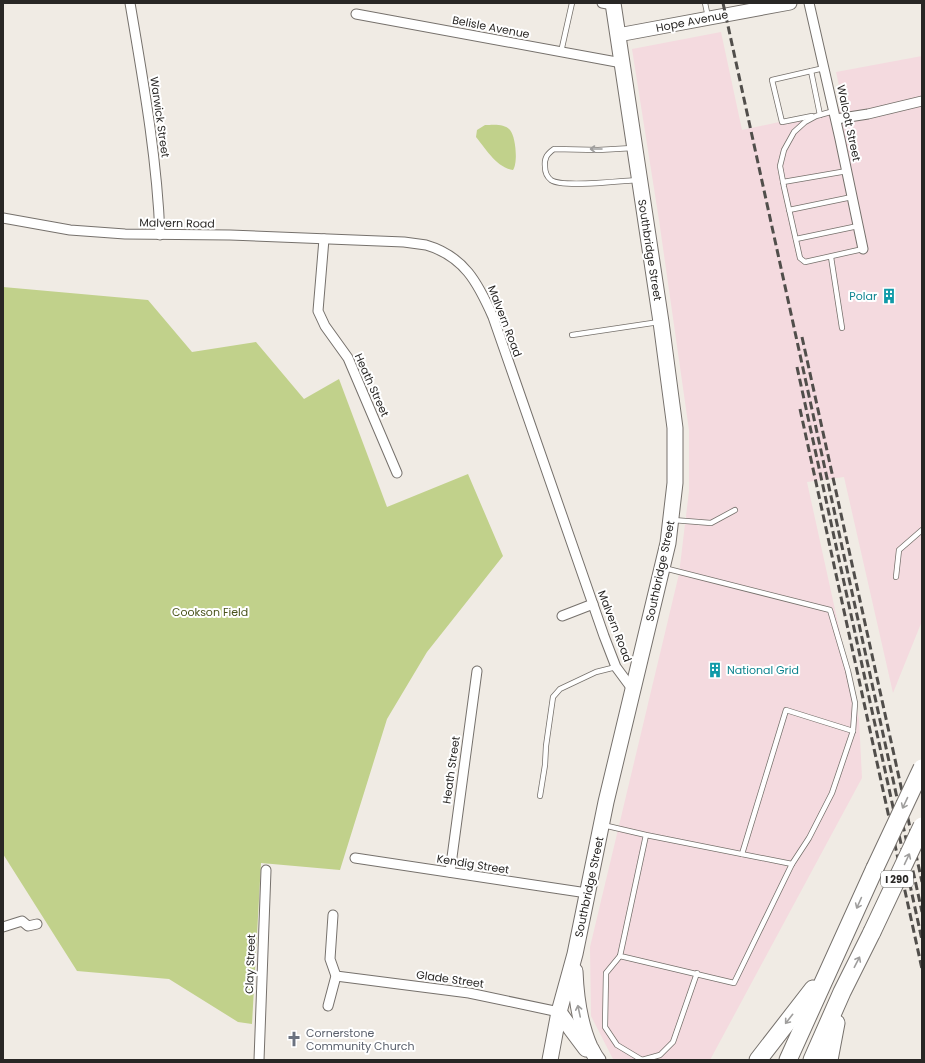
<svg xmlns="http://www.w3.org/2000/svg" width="925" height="1063" font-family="Poppins,sans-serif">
	<rect width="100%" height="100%" fill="#f0ebe4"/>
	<!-- commercial -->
	<path fill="#f4dadf" d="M 721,32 L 742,130 L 844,108 L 836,72 L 922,56 L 922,621 L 893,693 L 844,477 L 807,482 L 859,719 L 862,778 L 710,1060 L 615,1060 L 613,1059 L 591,1016 L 590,947 L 679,574 L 689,491 L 689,430 L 659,220 L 632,49 Z"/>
	<!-- green -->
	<g fill="#c1d18b">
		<path d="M 485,125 C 492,125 504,123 510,130 C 516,137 518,163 513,170 C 497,168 485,148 476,137 L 477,130 Z"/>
		<path d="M 3,287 L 148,300 L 192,352 L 256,342 L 304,399 L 339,379 L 387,507 L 468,474 L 503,556 L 427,652 L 387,719 L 340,870 L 261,863 L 252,1024 L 238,1022 L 169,979 L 77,971 L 3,854 Z"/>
	</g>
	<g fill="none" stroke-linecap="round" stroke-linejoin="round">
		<defs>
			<g id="service">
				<path d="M 705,3 L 708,17"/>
				<path d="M 561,52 L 572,3"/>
				<path d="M 811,71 L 820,115"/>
				<path d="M 834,111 L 816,116 L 805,122 L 794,132 L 784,150 L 780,166 L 784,187 L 800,258 L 805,262 L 863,249"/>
				<path d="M 812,116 L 782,122 L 772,80 L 824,68"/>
				<path d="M 633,148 L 598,150 L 554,149 C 547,154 544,158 545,167 C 545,172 546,176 551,180 C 562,188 620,181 637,180"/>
				<path d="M 783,182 L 847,171"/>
				<path d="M 789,210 L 852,197"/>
				<path d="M 796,239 L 858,226"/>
				<path d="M 831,257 L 842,328"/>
				<path d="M 572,335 L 659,322"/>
				<path d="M 673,520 L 711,523 L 735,510"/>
				<path d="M 664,568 L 830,610 L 848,671 L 855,703 L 853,731 L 832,793 L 809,838 L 792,864"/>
				<path d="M 896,577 L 899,550 L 922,530"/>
				<path d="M 540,796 L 545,765 L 546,746 L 553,697 L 560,689 L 596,672 L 616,667"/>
				<path d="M 603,825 L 646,835 L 792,864 L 734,983 L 620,956 L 646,835"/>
				<path d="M 742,854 L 786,710 L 853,731"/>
				<path d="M 620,956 L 606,973 L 605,1027 L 617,1045 L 642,1060"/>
				<path d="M 642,1060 L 660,1055 L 673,1042 L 697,973"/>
			</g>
			<g id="minor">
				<path d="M 130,3 C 143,80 157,157 160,235"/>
				<path d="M 602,3 L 613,5"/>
				<path d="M 809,3 L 840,139 L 863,249"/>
				<path d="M 356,14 L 622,63"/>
				<path d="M 836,119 L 868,114 L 922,101"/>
				<path d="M 3,218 L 70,230 L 125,234 L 230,235 L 404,242 C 411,243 419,244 426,245 C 464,256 478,283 493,317 L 604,636 L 616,667 L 633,690"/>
				<path d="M 324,239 L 318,311 L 325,326 L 348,358 L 397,473"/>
				<path d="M 562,616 L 593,604"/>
				<path d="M 355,858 L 587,893"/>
				<path d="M 450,872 L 477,671"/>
				<path d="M 3,927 L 22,921 L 28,926 L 37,924"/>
				<path d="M 336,976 L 469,993 L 559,1012"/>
				<path d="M 328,1006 L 336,976 L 330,959 L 333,915"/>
				<path d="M 259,1060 L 266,870"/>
			</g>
			<path id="secondary" d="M 618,35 L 790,3"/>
			<g id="primary">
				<path d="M 575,971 C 576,997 579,1022 590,1047 C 593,1051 594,1056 598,1060"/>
				<path d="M 559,1012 L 571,1029 L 586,1049"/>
				<path d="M 550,1060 L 559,1012 L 575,954 L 606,802 L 668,543 L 675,483 L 675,428 L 661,322 L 613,3"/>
			</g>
			<g id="motorway">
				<path d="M 758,1060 L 813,989"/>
				<path d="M 788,1060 L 875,868"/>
				<path d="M 812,1060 L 842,992 L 872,932"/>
				<path d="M 829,1060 L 836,1023"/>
			</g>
		</defs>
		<!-- service casing -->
		<use href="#service" stroke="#76716c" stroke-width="6"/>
		<!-- minor casing -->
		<use href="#minor" stroke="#76716c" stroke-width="11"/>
		<!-- secondary casing -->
		<use href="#secondary" stroke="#76716c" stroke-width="15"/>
		<!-- primary casing -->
		<use href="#primary" stroke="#76716c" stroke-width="17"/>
		<!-- motorway casing -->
		<use href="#motorway" stroke="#76716c" stroke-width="19"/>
		<!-- service -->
		<use href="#service" stroke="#fff" stroke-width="4.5"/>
		<!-- minor -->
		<use href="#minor" stroke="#fff" stroke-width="9"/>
		<!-- secondary -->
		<use href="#secondary" stroke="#fff" stroke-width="13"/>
		<!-- primary -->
		<use href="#primary" stroke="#fff" stroke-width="15"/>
		<!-- motorway -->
		<use href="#motorway" stroke="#fff" stroke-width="17"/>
		<!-- rail -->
		<g stroke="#514e4b" stroke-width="3" stroke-dasharray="8 4" stroke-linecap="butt">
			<path d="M 723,3 L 922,912"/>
			<path d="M 802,337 L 922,882"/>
			<path d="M 797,367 L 922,940"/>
			<path d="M 800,409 L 922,969"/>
		</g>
		<defs>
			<g id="motorway-bridge">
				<path d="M 875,868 L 922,768"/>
				<path d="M 872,932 L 922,826"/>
			</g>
		</defs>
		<!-- motorway-bridge casing -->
		<use href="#motorway-bridge" stroke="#76716c" stroke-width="19" stroke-linecap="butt"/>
		<!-- motorway-bridge -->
		<use href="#motorway-bridge" stroke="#fff" stroke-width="17"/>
	</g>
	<!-- one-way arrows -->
	<defs><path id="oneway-shaft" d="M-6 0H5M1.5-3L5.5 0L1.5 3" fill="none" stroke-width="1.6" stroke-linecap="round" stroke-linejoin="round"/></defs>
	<g stroke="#9f9e9d">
		<use href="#oneway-shaft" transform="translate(596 149) rotate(180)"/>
		<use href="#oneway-shaft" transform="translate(905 803) rotate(115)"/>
		<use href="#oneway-shaft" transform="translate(907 859) rotate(-65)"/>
		<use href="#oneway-shaft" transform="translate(859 903) rotate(114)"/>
		<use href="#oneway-shaft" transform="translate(857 962) rotate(-63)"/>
		<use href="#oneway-shaft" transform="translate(579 1011) rotate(-102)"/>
		<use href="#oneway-shaft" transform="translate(789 1019) rotate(128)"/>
	</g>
	<!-- icons -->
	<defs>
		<symbol id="building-bare" viewBox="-9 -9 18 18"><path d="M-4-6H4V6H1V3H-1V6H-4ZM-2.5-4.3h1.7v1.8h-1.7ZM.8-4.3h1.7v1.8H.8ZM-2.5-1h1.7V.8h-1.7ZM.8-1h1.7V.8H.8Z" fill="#0f9aa8" stroke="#fff" stroke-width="2.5" paint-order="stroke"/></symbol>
		<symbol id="church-bare" viewBox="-9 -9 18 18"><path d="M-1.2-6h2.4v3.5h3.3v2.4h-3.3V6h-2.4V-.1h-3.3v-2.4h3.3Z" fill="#6b7280" stroke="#fff" stroke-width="2.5" paint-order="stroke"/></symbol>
	</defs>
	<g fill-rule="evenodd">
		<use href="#building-bare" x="878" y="285" width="22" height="22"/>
		<use href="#building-bare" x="704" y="659" width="22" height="22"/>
		<use href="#church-bare" x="283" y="1028" width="22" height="22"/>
	</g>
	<g text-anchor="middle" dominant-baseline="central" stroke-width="4" stroke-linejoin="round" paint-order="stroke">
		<!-- shield labels -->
		<rect fill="#fff" stroke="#696866" stroke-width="1" x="881" y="871" width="32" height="16" rx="3"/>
		<g font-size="10" font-weight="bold" fill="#292725">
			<text x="897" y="879">I 290</text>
		</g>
		<!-- street labels -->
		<g font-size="11" fill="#292725" stroke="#fff">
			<text transform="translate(692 21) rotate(-11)">Hope Avenue</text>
			<text transform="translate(491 27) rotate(11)">Belisle Avenue</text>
			<text transform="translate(160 117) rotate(82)">Warwick Street</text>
			<text transform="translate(849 123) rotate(78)">Walcott Street</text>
			<text transform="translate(177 223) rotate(1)">Malvern Road</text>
			<text transform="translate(650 250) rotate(81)">Southbridge Street</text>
			<text transform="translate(505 321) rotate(69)">Malvern Road</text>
			<text transform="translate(372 385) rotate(66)">Heath Street</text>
			<text transform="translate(660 571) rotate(-78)">Southbridge Street</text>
			<text transform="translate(615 626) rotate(69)">Malvern Road</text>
			<text transform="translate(451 770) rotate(-82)">Heath Street</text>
			<text transform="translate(473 864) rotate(9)">Kendig Street</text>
			<text transform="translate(589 887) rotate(-78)">Southbridge Street</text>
			<text transform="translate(250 964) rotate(-88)">Clay Street</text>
			<text transform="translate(450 979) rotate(8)">Glade Street</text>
		</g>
		<!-- culture labels -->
		<g font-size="11" fill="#0d838f" stroke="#fff" text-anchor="end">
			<text x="877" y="296">Polar</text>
			<text x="727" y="670" text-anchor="start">National Grid</text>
		</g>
		<!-- park labels -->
		<g font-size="11" fill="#48521a" stroke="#fff">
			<text x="210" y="612">Cookson Field</text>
		</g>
		<!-- worship labels -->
		<g font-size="11" fill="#5b616d" stroke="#fff" text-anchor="start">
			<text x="306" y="1033">Cornerstone<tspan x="306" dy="13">Community Church</tspan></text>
		</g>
	</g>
	<!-- border -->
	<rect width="925" height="1063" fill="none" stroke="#292725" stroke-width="8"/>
</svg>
